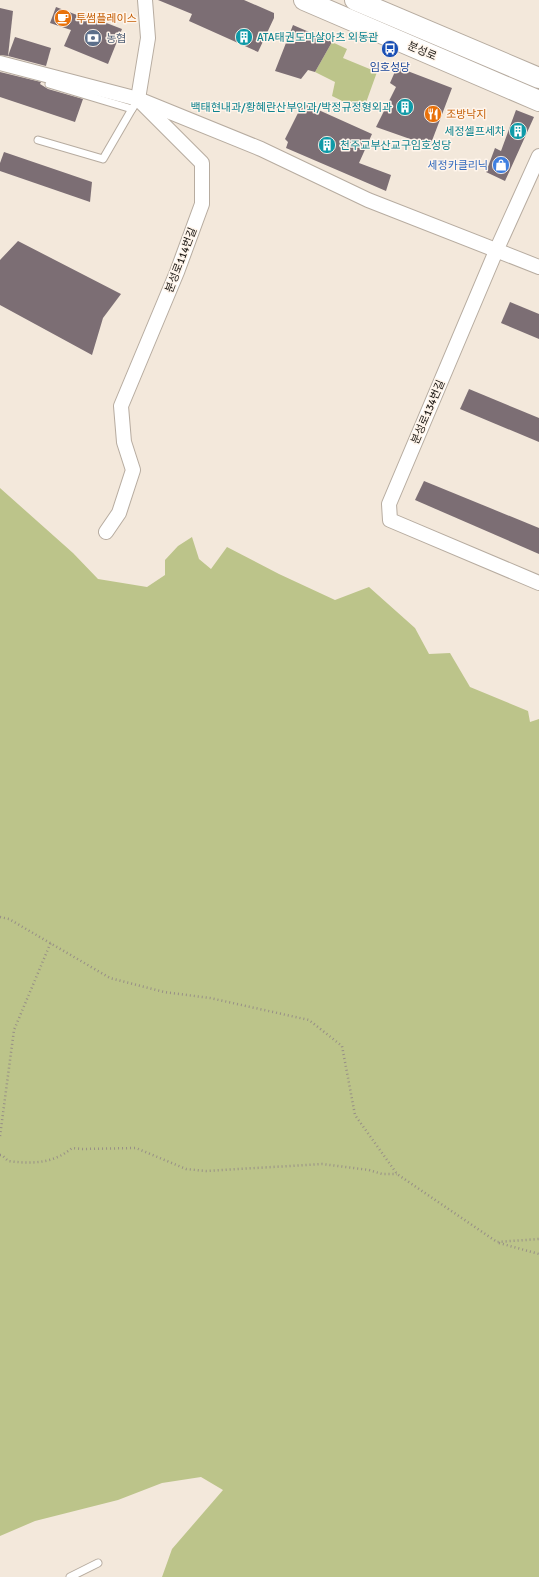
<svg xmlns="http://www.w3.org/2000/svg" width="539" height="1577" font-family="Signika,'Noto Sans KR',sans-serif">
	<rect width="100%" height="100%" fill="#f3e8db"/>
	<!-- green -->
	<g fill="#bcc48a">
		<path d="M 332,42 L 347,49 L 343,58 L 377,72 L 363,111 L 332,96 L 335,82 L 315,72 Z"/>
		<path d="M 0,488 L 73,553 L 98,579 L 147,587 L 165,575 L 165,560 L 178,546 L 192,537 L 199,559 L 211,569 L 227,547 L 279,574 L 335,600 L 369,587 L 415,628 L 429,654 L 450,653 L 470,687 L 528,711 L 530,722 L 539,719 L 539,1577 L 162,1577 L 172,1549 L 223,1490 L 201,1477 L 162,1483 L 118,1500 L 35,1521 L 0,1536 Z"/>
	</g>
	<!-- building -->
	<g fill="#7c6e74">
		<path d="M 158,0 L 244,0 L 274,13 L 274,18 L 258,52 L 189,21 L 192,14 Z"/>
		<path d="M 56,7 L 77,15 L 78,12 L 122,29 L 108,64 L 64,46 L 71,30 L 50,23 Z"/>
		<path d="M 0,8 L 13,11 L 8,56 L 0,55 Z"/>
		<path d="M 293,25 L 332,42 L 315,72 L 308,70 L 301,79 L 275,71 Z"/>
		<path d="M 15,37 L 51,48 L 46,66 L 8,56 Z"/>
		<path d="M 397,67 L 452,88 L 430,146 L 376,127 L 396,87 L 390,83 Z"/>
		<path d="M 0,72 L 41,82 L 40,84 L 48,89 L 83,99 L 75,122 L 0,97 Z"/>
		<path d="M 303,103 L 372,134 L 359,163 L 391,175 L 386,191 L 286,148 L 288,142 L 285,139 Z"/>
		<path d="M 516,110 L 534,117 L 505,181 L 486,172 L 495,148 L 501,151 Z"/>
		<path d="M 4,152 L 92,182 L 90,202 L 0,171 L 0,163 Z"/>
		<path d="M 18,241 L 121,294 L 103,318 L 92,355 L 0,305 L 0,260 Z"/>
		<path d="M 510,302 L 539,314 L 539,339 L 501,323 Z"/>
		<path d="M 469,389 L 539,418 L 539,442 L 460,409 Z"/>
		<path d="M 424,481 L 539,528 L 539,554 L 415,500 Z"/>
	</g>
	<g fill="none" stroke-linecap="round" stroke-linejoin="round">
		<defs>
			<g id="lane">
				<path d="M 49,84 L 132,109 L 134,106"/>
				<path d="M 38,140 L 103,159 L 132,109"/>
				<path d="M 70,1577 L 98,1563"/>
			</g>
			<g id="street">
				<path d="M 0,63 L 138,99 L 261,149 L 368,200 L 539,267"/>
				<path d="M 539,156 L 496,251 L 389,504 L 390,520 L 539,583"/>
				<path d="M 106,532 L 119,513 L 133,470 L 124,442 L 121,406 L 177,272 L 202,204 L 202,163 L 138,99 L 148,38 L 145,0"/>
			</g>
			<g id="secondary">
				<path d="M 304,0 L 539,101"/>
				<path d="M 355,0 L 539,78"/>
			</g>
		</defs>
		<!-- lane casing -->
		<use href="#lane" stroke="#b7aca0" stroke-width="9"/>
		<!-- street casing -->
		<use href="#street" stroke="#b7aca0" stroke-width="16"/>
		<!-- secondary casing -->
		<use href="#secondary" stroke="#b7aca0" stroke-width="22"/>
		<!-- path -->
		<g stroke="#978f86" stroke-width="2.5" stroke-dasharray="1 3" stroke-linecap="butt">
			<path d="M 0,917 L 9,919 L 110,978 L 164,992 L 210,998 L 309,1020 L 342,1046 L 355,1115 L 397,1174 L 497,1242 L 539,1239"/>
			<path d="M 0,1136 L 14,1030 L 51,942"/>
			<path d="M 0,1155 L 2,1155 L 8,1161 C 31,1164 53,1164 72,1148 L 83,1149 L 136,1148 L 186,1169 L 206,1171 L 322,1164 L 369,1170 L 382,1174 L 397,1174"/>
			<path d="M 499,1243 L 539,1254"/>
		</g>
		<!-- lane -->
		<use href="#lane" stroke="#fff" stroke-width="7"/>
		<!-- street -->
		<use href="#street" stroke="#fff" stroke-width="14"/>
		<!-- secondary -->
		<use href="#secondary" stroke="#fff" stroke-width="20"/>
	</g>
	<!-- icons -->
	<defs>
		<symbol id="cafe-disc" viewBox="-11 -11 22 22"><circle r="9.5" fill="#e8710a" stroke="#fff5eb"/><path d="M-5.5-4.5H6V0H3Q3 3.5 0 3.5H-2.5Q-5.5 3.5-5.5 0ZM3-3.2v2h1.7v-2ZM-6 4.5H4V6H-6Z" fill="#fff"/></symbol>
		<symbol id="building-disc" viewBox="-11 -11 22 22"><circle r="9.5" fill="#0f9aa8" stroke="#fff5eb"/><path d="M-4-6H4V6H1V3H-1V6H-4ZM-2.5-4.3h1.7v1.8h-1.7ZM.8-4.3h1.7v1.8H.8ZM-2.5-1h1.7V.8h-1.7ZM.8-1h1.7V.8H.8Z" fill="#fff"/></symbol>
		<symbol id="bank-disc" viewBox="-11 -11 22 22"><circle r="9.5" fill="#5c6f8a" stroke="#fff5eb"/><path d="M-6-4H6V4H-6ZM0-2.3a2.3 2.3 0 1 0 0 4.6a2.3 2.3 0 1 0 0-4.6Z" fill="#fff"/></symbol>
		<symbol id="bus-disc" viewBox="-11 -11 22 22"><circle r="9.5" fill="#1a4fb4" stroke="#fff5eb"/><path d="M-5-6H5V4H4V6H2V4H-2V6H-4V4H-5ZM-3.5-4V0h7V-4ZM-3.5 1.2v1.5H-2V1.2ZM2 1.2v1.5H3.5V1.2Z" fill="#fff"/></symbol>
		<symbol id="restaurant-disc" viewBox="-11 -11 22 22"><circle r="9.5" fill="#e8710a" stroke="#fff5eb"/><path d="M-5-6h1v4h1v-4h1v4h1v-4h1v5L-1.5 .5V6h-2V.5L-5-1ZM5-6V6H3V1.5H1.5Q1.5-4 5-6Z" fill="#fff"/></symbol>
		<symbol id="shop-disc" viewBox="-11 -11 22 22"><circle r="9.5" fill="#3f7fe0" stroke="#fff5eb"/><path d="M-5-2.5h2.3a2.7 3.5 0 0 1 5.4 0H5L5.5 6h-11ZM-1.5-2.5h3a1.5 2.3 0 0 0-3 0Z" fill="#fff"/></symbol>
	</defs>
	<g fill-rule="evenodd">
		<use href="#cafe-disc" x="53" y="8" width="20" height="20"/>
		<use href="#building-disc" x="234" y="27" width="20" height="20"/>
		<use href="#bank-disc" x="83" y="28" width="20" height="20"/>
		<use href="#bus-disc" x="380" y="39" width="20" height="20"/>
		<use href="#building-disc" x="395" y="97" width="20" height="20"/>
		<use href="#restaurant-disc" x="423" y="104" width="20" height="20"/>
		<use href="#building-disc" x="508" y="121" width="20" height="20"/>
		<use href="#building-disc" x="317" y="135" width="20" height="20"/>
		<use href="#shop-disc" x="491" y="155" width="20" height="20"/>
	</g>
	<g text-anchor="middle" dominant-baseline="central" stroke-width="3" stroke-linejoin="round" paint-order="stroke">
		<!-- food labels -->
		<g font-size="11" fill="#c56008" stroke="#fff5eb" text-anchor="start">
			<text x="76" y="18">투썸플레이스</text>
			<text x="446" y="114">조방낙지</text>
		</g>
		<!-- culture labels -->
		<g font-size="11" fill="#0d838f" stroke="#fff5eb" text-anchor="start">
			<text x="257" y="37">ATA태권도마샬아츠 외동관</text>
			<text x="392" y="107" text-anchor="end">백태현내과/황혜란산부인과/박정규정형외과</text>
			<text x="505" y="131" text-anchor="end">세정셀프세차</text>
			<text x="340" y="145">천주교부산교구임호성당</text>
		</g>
		<!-- service labels -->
		<g font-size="11" fill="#4e5e75" stroke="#fff5eb" text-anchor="start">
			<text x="106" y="38">농협</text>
		</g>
		<!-- street labels -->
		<g font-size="11" fill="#1b1713" stroke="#fff5eb">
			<text transform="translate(422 51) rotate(23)">분성로</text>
			<text transform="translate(181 260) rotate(-69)">분성로114번길</text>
			<text transform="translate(428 412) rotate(-67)">분성로134번길</text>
		</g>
		<!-- transit labels -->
		<g font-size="11" fill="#164399" stroke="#fff5eb">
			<text x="390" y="67">임호성당</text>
		</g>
		<!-- shop labels -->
		<g font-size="11" fill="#366cbe" stroke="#fff5eb" text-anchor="end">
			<text x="488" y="165">세정카클리닉</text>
		</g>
	</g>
</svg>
